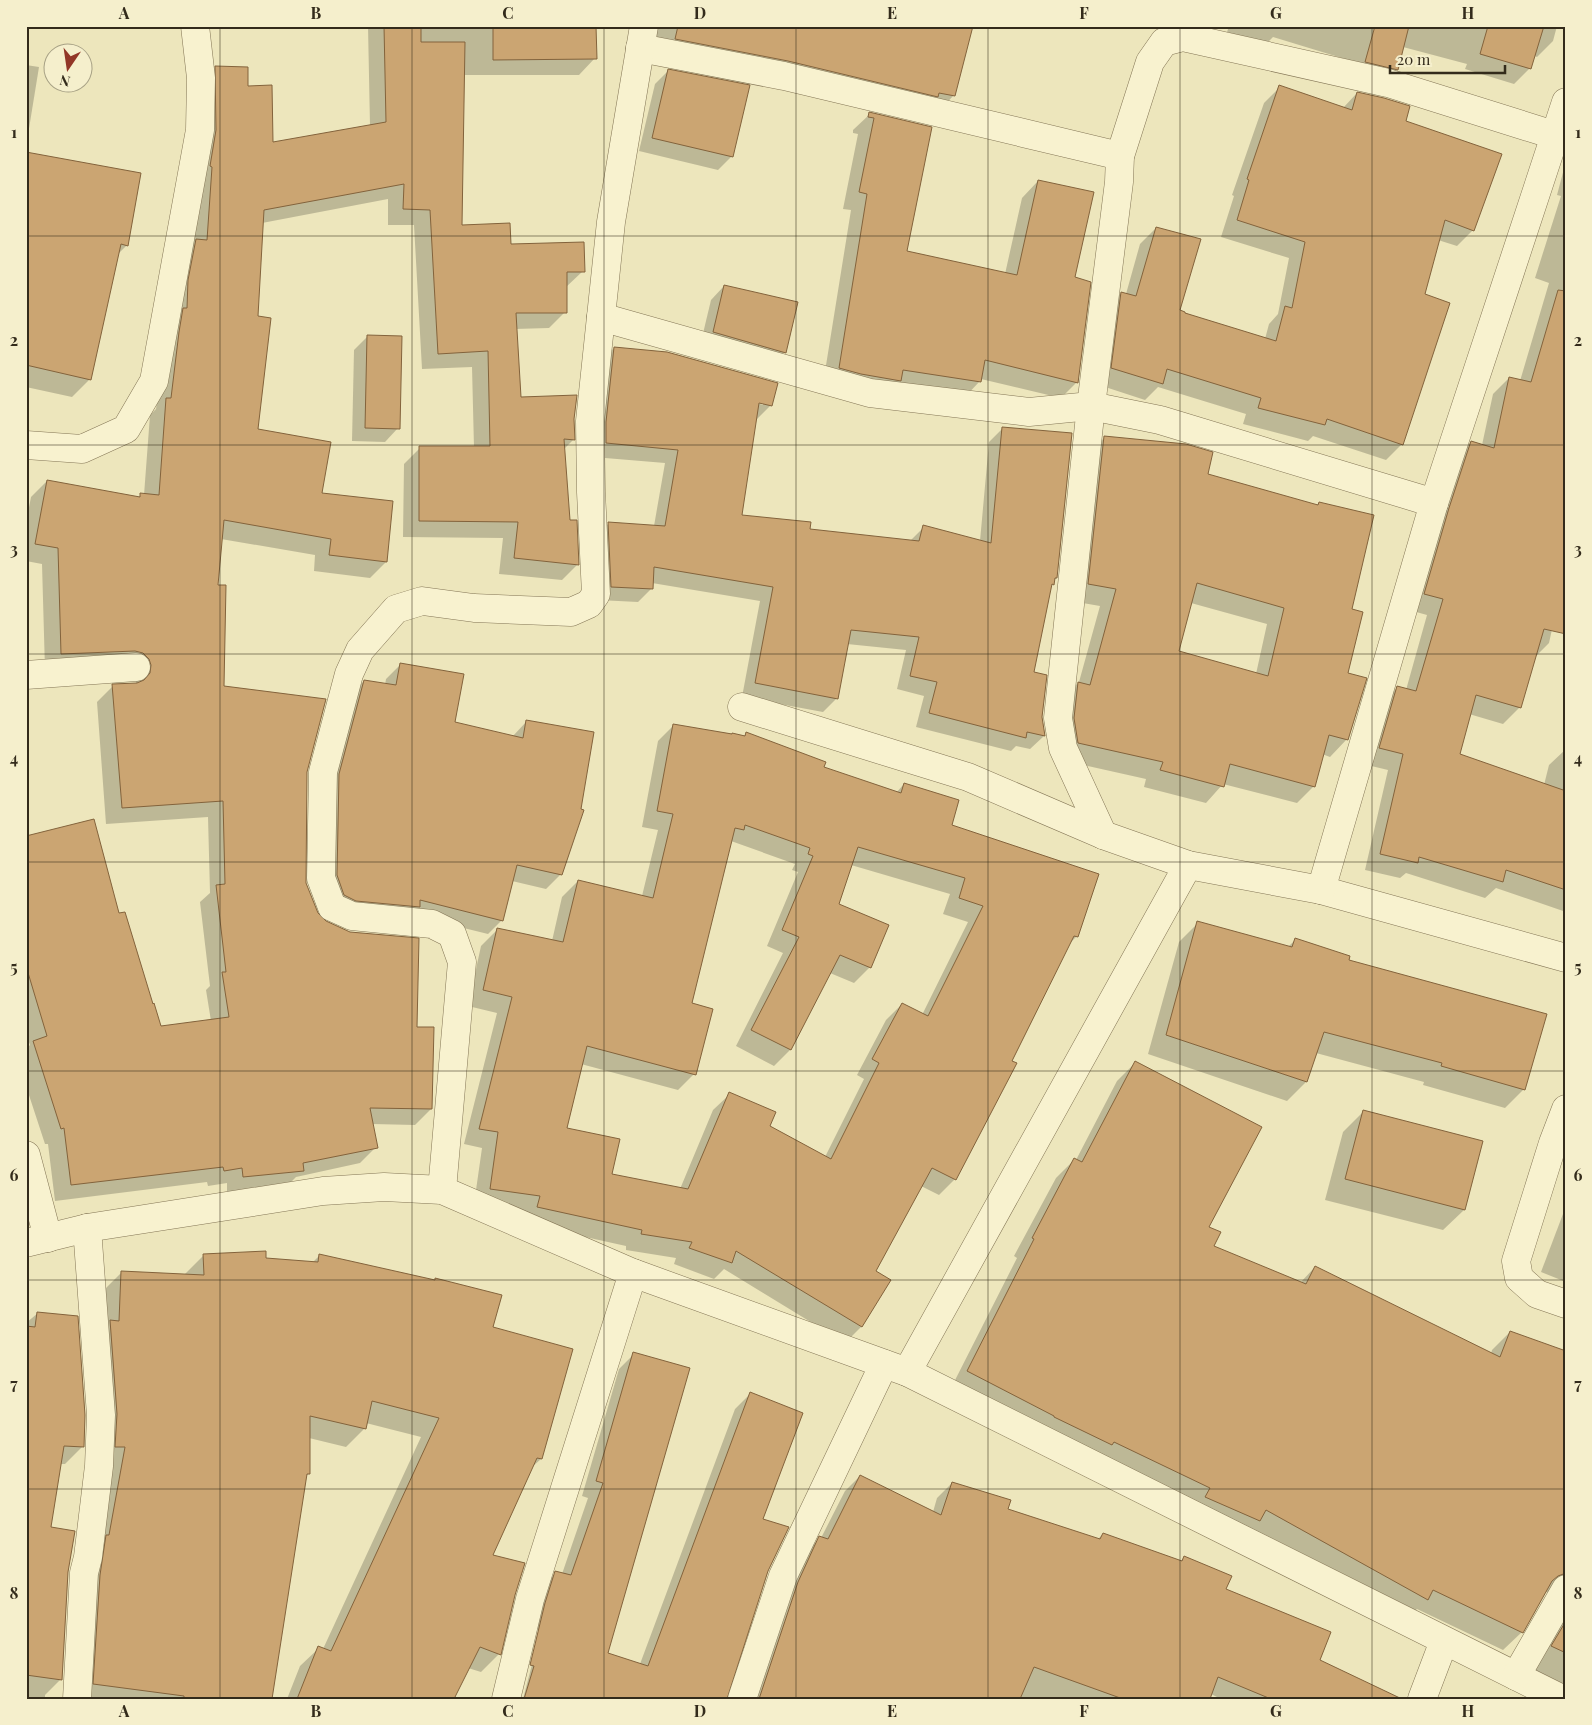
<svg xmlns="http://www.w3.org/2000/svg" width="1592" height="1725" font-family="'Playfair Display',serif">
	<rect width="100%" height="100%" fill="#ede6bc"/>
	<!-- shadow -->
	<g fill="#0003" fill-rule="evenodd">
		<path d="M 368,26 L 595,26 L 595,58 L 579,75 L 463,75 L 460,227 L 583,271 L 565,288 L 565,312 L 549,328 L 515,329 L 520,398 L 573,419 L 573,440 L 563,450 L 569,521 L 578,564 L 562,580 L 499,574 L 503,538 L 403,537 L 404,464 L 420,448 L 474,448 L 472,367 L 422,369 L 414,225 L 388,225 L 388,199 L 262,223 L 257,317 L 257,430 L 386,562 L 370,578 L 314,571 L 315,555 L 221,539 L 217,586 L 223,687 L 306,772 L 305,883 L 316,914 L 416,1028 L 431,1109 L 415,1125 L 372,1124 L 376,1147 L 360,1163 L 296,1177 L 287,1186 L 227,1192 L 227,1183 L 208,1186 L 207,1182 L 55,1201 L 48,1144 L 45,1144 L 26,1086 L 26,1049 L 30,1045 L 26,1034 L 26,838 L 118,915 L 160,1027 L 211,1021 L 206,990 L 210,986 L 200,902 L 210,893 L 208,817 L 106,824 L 97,702 L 113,686 L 136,684 L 136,682 L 133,675 L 45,670 L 42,564 L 26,561 L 26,523 L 31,497 L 47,481 L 138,498 L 141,495 L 144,495 L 150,415 L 156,409 L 200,84 L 216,68 L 247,87 L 272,144 L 370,126 Z"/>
		<path d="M 656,26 L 972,26 L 954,95 L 938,112 L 651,50 Z"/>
		<path d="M 1229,26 L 1557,26 L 1553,41 L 1537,57 L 1534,56 L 1530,68 L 1514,84 L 1465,69 L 1467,64 L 1403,47 L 1397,69 L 1382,85 L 1355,62 L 1273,37 L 1266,44 L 1227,32 Z"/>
		<path d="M 26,65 L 39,67 L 26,147 Z"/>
		<path d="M 668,71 L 732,156 L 718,170 L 639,151 L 655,84 Z"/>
		<path d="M 1280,87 L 1343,108 L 1357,93 L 1404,122 L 1473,230 L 1457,246 L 1438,240 L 1423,295 L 1402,444 L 1386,460 L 1313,436 L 1308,441 L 1243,424 L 1246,414 L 1158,387 L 1145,400 L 1096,384 L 1105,309 L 1121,293 L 1126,294 L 1140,244 L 1156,228 L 1179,311 L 1265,339 L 1269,324 L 1278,314 L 1289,258 L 1221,237 L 1234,196 L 1232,195 L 1264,103 Z"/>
		<path d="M 870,114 L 930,128 L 906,252 L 1005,274 L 1022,198 L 1038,181 L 1074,278 L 1077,382 L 1061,398 L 981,379 L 980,381 L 964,398 L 823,384 L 851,210 L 843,209 L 858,134 L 853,133 L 853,130 Z"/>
		<path d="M 26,153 L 127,245 L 117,255 L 90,379 L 72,397 L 26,387 Z"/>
		<path d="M 1566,161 L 1566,566 L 1549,643 L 1534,658 L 1519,708 L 1503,724 L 1469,714 L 1459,755 L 1544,785 L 1549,765 L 1566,749 L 1566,912 L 1496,888 L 1485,898 L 1406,873 L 1400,878 L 1365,870 L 1388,770 L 1363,764 L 1381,704 L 1397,688 L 1406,690 L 1427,615 L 1409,610 L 1455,458 L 1471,442 L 1482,445 L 1493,394 L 1509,378 L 1520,381 L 1549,283 L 1535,278 L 1561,196 L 1557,195 Z"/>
		<path d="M 724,286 L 784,352 L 771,366 L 700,346 L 711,300 Z"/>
		<path d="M 368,336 L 398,428 L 385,442 L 352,441 L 354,350 Z"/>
		<path d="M 614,348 L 666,353 L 776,384 L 771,405 L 757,419 L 755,419 L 740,516 L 809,523 L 809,530 L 910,541 L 924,527 L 980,541 L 989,442 L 1003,428 L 1071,434 L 1056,578 L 1050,587 L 1032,673 L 1046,676 L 1041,717 L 1044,736 L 1030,749 L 1016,746 L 1011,751 L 916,727 L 924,696 L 897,689 L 906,650 L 847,644 L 837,698 L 823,712 L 742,697 L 760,601 L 652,583 L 652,588 L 638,602 L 598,600 L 595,537 L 609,523 L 654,526 L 665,463 L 593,457 L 592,436 L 600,362 ZM 753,400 L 763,402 L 763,405 L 753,402 Z"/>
		<path d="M 1104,438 L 1207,475 L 1316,506 L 1319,503 L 1350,610 L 1346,674 L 1347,739 L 1330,757 L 1322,754 L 1314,786 L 1297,803 L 1223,784 L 1206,803 L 1144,787 L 1146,779 L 1061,760 L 1061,700 L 1079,682 L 1100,606 L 1071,601 L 1087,455 ZM 1191,603 L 1267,624 L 1256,674 L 1178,652 Z"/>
		<path d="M 400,665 L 454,723 L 512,737 L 527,721 L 561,874 L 546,889 L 512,881 L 502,920 L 488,934 L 411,915 L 330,910 L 325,789 L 350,695 L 364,681 L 385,685 L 386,679 Z"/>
		<path d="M 674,725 L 744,736 L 746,734 L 823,768 L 896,793 L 904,784 L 950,826 L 1097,874 L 1076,937 L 1068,945 L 955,1179 L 939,1195 L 921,1186 L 874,1271 L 890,1280 L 861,1327 L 845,1343 L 724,1269 L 714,1279 L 674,1264 L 676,1258 L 626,1250 L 626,1246 L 522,1223 L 474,1204 L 482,1148 L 464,1144 L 497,1013 L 468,1006 L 481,946 L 497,930 L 552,941 L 562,897 L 578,881 L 642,896 L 658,830 L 642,827 L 658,741 ZM 731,841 L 795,864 L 792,870 L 798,872 L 767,946 L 783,953 L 736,1046 L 774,1066 L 790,1050 L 830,973 L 854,983 L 870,967 L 837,904 L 851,865 L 950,894 L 943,914 L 968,922 L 922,1015 L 902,1004 L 886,1020 L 857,1075 L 864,1079 L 825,1157 L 768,1127 L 730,1094 L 713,1110 L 680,1189 L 611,1175 L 565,1129 L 581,1064 L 678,1090 L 694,1074 L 690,1004 Z"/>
		<path d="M 1198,923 L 1288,947 L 1295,940 L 1347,960 L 1524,1089 L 1505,1108 L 1423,1085 L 1424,1082 L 1316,1053 L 1306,1082 L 1287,1101 L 1148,1054 L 1179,942 Z"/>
		<path d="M 1135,1063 L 1207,1228 L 1212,1247 L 1300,1283 L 1315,1267 L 1491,1354 L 1492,1350 L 1510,1332 L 1566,1352 L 1566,1688 L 1531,1669 L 1555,1593 L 1545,1592 L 1522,1632 L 1503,1650 L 1417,1609 L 1408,1617 L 950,1390 L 1017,1258 L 1014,1256 L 1056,1178 L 1074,1160 L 1076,1160 L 1117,1081 Z"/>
		<path d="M 1363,1112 L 1482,1142 L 1464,1210 L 1443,1230 L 1325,1200 L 1343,1132 Z"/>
		<path d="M 1566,1206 L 1566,1282 L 1541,1272 Z"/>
		<path d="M 204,1255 L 312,1263 L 320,1255 L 433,1281 L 436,1279 L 492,1328 L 541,1459 L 531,1468 L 492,1556 L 514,1595 L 499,1654 L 481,1672 L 468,1668 L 452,1699 L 287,1699 L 300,1666 L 319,1648 L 323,1649 L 421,1437 L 366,1423 L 365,1428 L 346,1447 L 309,1438 L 309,1473 L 305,1477 L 271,1699 L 76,1699 L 103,1291 L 121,1273 L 185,1275 L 185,1274 Z"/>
		<path d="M 38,1313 L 83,1446 L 65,1464 L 60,1464 L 50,1528 L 67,1572 L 61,1679 L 45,1695 L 45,1699 L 26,1699 L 26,1323 Z"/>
		<path d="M 634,1354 L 607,1654 L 640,1664 L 735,1409 L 750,1394 L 767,1570 L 726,1699 L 523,1699 L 541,1630 L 529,1625 L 541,1588 L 556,1573 L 562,1574 L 588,1498 L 582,1496 L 619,1369 Z"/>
		<path d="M 860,1476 L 933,1512 L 937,1498 L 952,1483 L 1006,1510 L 1097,1540 L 1103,1534 L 1180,1562 L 1184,1557 L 1319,1661 L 1376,1699 L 1221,1699 L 1211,1694 L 1209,1699 L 749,1699 L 805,1553 L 820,1538 L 821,1538 L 845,1491 Z"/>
	</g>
	<!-- building -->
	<g fill="#cba572" stroke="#83633c" fill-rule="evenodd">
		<path d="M 384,26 L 421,26 L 421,42 L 465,42 L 462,225 L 510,223 L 511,244 L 584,242 L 585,272 L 567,272 L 567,313 L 516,313 L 521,397 L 577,395 L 574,419 L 575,440 L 564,439 L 570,520 L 577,520 L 579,565 L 514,558 L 518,522 L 419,521 L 419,446 L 490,446 L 488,351 L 438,354 L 430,210 L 403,209 L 404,184 L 264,210 L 258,316 L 271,318 L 258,429 L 331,442 L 322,493 L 393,501 L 387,562 L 329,555 L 331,539 L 224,520 L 218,585 L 226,585 L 224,686 L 326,699 L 307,772 L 306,883 L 318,913 L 326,921 L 350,932 L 419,938 L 417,1027 L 434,1027 L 432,1109 L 370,1108 L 378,1148 L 303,1163 L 304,1171 L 243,1177 L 242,1168 L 224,1171 L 223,1167 L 71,1185 L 64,1128 L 61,1129 L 33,1041 L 47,1036 L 26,966 L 26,836 L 94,819 L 119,913 L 125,912 L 153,1004 L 154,1003 L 161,1026 L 229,1017 L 222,972 L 226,972 L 216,885 L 225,884 L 223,801 L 122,808 L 112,684 L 137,683 L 144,680 L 150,673 L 151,665 L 149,659 L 143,653 L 135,651 L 61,654 L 58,548 L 35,544 L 47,480 L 140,497 L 140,493 L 159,495 L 166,398 L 171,398 L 179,332 L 183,308 L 187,308 L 188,280 L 196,239 L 207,240 L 212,167 L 210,166 L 216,130 L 215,66 L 248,67 L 248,86 L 272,85 L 273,142 L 386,122 Z"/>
		<path d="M 493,26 L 596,26 L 597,59 L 493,60 Z"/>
		<path d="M 678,26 L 973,26 L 955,96 L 939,93 L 938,97 L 788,61 L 675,39 Z"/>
		<path d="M 1375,26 L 1409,26 L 1398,70 L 1365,62 Z"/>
		<path d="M 1488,26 L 1544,26 L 1531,69 L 1480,54 Z"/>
		<path d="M 668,69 L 750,85 L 733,157 L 652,138 Z"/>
		<path d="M 1279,85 L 1352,110 L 1357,92 L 1384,98 L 1410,106 L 1406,121 L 1502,154 L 1474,231 L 1445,220 L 1425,294 L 1450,303 L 1403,445 L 1327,419 L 1325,425 L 1258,408 L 1261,398 L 1167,369 L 1163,384 L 1111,368 L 1121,292 L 1136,296 L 1156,227 L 1201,239 L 1180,310 L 1185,312 L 1185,313 L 1276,341 L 1285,306 L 1292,308 L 1305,242 L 1237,220 L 1249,180 L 1247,179 Z"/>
		<path d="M 869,112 L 932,127 L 907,251 L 1017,275 L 1038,180 L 1094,192 L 1075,277 L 1091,282 L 1078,383 L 985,360 L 981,382 L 903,370 L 901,381 L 861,374 L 839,368 L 867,194 L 859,192 L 874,118 L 868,117 Z"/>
		<path d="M 26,152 L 141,173 L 128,246 L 121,244 L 91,380 L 26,365 Z"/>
		<path d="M 724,285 L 798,302 L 786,353 L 713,332 Z"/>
		<path d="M 1558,290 L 1566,291 L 1566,634 L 1544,629 L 1521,708 L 1476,695 L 1460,754 L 1566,791 L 1566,890 L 1506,870 L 1503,882 L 1419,857 L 1418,863 L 1380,854 L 1403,754 L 1379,748 L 1397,686 L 1416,691 L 1443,599 L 1424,594 L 1449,508 L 1471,441 L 1494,448 L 1509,377 L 1531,382 Z"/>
		<path d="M 367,335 L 402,336 L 400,429 L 365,428 Z"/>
		<path d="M 614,347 L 667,352 L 778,383 L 772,406 L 759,403 L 742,515 L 811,522 L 810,529 L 919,541 L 923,525 L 991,543 L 1002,427 L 1072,433 L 1057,578 L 1055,578 L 1054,585 L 1052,584 L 1034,672 L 1047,675 L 1042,717 L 1045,736 L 1027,732 L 1026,738 L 929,713 L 937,682 L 910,676 L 919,637 L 851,630 L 838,699 L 755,683 L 773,587 L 654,567 L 653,589 L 611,587 L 608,522 L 665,526 L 678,450 L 606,443 L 606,422 Z"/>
		<path d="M 1104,436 L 1186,444 L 1213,452 L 1208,474 L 1318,505 L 1319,502 L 1374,515 L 1352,609 L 1363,612 L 1348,673 L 1367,678 L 1348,740 L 1329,735 L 1315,787 L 1230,764 L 1224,787 L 1160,770 L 1163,762 L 1078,743 L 1074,718 L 1078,682 L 1090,685 L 1116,589 L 1088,584 ZM 1197,583 L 1284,608 L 1268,676 L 1179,651 Z"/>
		<path d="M 400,663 L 464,674 L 455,722 L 523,738 L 526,720 L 594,732 L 581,809 L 584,810 L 562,875 L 517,865 L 503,921 L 420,900 L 420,907 L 356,901 L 344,895 L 337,875 L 339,774 L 364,680 L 396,685 Z"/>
		<path d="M 673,724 L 732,734 L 732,733 L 745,736 L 746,732 L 826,762 L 824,767 L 901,793 L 904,783 L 959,800 L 952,825 L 1099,874 L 1078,937 L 1074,936 L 1012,1061 L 1017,1063 L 956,1180 L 932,1168 L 876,1271 L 891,1280 L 862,1327 L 736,1251 L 732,1263 L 689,1248 L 692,1242 L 641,1234 L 642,1230 L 537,1207 L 540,1196 L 490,1189 L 498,1132 L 479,1129 L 512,997 L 483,990 L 497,928 L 563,942 L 578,880 L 653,898 L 673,814 L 657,811 ZM 745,825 L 810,848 L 808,854 L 813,856 L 782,930 L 799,937 L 751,1030 L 791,1050 L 840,955 L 871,968 L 889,925 L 839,904 L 858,847 L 965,878 L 959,898 L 983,906 L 928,1016 L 902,1003 L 872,1059 L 879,1063 L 831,1159 L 770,1126 L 776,1112 L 729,1092 L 688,1189 L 612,1174 L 620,1139 L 567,1128 L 587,1046 L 696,1075 L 713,1009 L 692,1003 L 735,828 L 744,830 Z"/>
		<path d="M 1197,921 L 1292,947 L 1295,938 L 1350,956 L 1349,960 L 1547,1014 L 1525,1090 L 1441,1066 L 1442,1063 L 1324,1032 L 1307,1082 L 1166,1035 Z"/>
		<path d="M 1135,1061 L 1262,1127 L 1209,1227 L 1221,1232 L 1214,1246 L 1306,1284 L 1315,1266 L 1500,1357 L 1510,1331 L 1566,1351 L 1566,1573 L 1558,1576 L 1552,1581 L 1523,1633 L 1433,1590 L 1428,1600 L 1266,1510 L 1260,1521 L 1205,1497 L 1210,1488 L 1114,1442 L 1112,1445 L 1054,1417 L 1054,1416 L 967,1371 L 1034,1239 L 1032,1238 L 1074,1158 L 1082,1162 Z"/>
		<path d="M 1363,1110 L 1483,1141 L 1465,1210 L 1345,1179 Z"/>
		<path d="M 266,1251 L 266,1258 L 318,1262 L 319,1254 L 435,1280 L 435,1278 L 502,1295 L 493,1327 L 573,1349 L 542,1459 L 537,1458 L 493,1555 L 525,1563 L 515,1595 L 501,1655 L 480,1647 L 454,1699 L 297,1699 L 318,1646 L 331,1651 L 439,1418 L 372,1401 L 366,1429 L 310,1416 L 310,1474 L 307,1474 L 272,1699 L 184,1699 L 184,1696 L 93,1684 L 100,1575 L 106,1535 L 109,1535 L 125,1447 L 115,1447 L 117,1414 L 110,1320 L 119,1321 L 121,1271 L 204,1275 L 203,1254 Z"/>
		<path d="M 37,1312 L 78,1316 L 85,1415 L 84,1447 L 64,1446 L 51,1527 L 75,1531 L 68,1572 L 62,1680 L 26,1675 L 26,1326 L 35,1327 Z"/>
		<path d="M 633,1352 L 690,1368 L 608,1653 L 648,1666 L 750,1392 L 803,1413 L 763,1519 L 789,1527 L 768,1571 L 727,1699 L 524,1699 L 534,1666 L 530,1665 L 545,1603 L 555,1571 L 571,1575 L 603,1483 L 596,1481 Z"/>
		<path d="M 860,1475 L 941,1515 L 952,1482 L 1011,1500 L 1008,1509 L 1100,1539 L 1103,1533 L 1182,1561 L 1184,1556 L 1232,1576 L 1226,1589 L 1331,1632 L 1320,1660 L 1402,1699 L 1271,1699 L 1218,1677 L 1210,1699 L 1123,1699 L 1034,1667 L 1020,1699 L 759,1699 L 798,1582 L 819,1536 L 828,1539 Z"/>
		<path d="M 1566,1621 L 1566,1653 L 1551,1646 Z"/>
	</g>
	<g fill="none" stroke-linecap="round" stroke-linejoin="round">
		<defs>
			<g id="minor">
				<path d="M 640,48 L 784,76 L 1120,156"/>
				<path d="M 601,317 L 870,393 L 1029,412 L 1091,406 L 1160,420 L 1434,503"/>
				<path d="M 26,445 L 82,449 L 126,429 L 154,381 L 200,130 L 201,78 L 195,26"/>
				<path d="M 26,675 L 136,667"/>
				<path d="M 742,707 L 968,777 L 1103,835 L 1188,865 L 1321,890 L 1566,958"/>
				<path d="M 1103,835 L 1063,748 L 1058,718 L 1091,406 L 1119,182 L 1120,156 L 1150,62 L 1164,42 L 1183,37 L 1388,83 L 1554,135"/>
				<path d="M 1321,890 L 1434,503 L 1566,102"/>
				<path d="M 1566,1109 L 1553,1143 L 1516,1261 L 1519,1278 L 1537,1294 L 1566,1304"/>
				<path d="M 26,1155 L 48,1238"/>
				<path d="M 442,1190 L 462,962 L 452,934 L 432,924 L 352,916 L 332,907 L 321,878 L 323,772 L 349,674 L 360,650 L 396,609 L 422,601 L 474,608 L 571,612 L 589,604 L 596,594 L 591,492 L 590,421 L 611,222 L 644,26"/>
				<path d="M 26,1243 L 87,1228 L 323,1191 L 384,1187 L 442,1190 L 633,1273 L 907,1372 L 1562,1699"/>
				<path d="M 907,1372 L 1188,865"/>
				<path d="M 1516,1676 L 1566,1589"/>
				<path d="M 77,1699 L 84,1573 L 88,1557 L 99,1466 L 101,1415 L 87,1228"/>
				<path d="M 506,1699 L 530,1599 L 633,1273"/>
				<path d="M 742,1699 L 783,1576 L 884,1364"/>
				<path d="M 1422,1699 L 1444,1641"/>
			</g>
		</defs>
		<!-- minor casing -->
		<use href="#minor" stroke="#847656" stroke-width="29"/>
		<!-- minor -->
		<use href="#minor" stroke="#f8f2cf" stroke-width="28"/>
	</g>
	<!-- grid -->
	<path fill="none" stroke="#332b1b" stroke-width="1" stroke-opacity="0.55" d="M 220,26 L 220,1699M 412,26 L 412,1699M 604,26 L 604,1699M 796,26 L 796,1699M 988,26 L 988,1699M 1180,26 L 1180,1699M 1372,26 L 1372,1699M 26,236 L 1566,236M 26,445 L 1566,445M 26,654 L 1566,654M 26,862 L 1566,862M 26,1071 L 1566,1071M 26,1280 L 1566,1280M 26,1489 L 1566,1489"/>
	<!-- border -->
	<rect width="1592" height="1725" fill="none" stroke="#f5efcc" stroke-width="55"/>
	<!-- north arrow -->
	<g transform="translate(68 68) rotate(193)"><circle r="24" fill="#f5efcc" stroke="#a7a185"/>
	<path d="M0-4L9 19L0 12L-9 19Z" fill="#923727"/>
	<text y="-8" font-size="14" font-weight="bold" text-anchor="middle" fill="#332b1b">N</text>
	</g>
	<!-- scale -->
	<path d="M1390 65v8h115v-8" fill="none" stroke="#332b1b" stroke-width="2.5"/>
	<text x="1397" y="65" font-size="15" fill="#332b1b" stroke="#f5efcc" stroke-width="4" paint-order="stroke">20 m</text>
	<rect x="28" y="28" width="1536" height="1670" fill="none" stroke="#332b1b" stroke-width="2"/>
	<g font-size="16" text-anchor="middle" font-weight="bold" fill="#332b1b">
		<text x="124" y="19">A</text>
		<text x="316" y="19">B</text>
		<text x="508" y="19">C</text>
		<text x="700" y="19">D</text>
		<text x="892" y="19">E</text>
		<text x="1084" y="19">F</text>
		<text x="1276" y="19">G</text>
		<text x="1468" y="19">H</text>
		<text x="14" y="138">1</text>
		<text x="1578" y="138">1</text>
		<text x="14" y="346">2</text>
		<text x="1578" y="346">2</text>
		<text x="14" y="555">3</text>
		<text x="1578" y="555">3</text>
		<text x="14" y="764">4</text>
		<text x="1578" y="764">4</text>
		<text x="14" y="973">5</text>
		<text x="1578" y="973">5</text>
		<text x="14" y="1181">6</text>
		<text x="1578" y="1181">6</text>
		<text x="14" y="1390">7</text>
		<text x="1578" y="1390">7</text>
		<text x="14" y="1599">8</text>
		<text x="1578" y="1599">8</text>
		<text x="124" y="1717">A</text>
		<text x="316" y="1717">B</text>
		<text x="508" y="1717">C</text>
		<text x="700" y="1717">D</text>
		<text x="892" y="1717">E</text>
		<text x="1084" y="1717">F</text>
		<text x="1276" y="1717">G</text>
		<text x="1468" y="1717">H</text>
	</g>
</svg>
